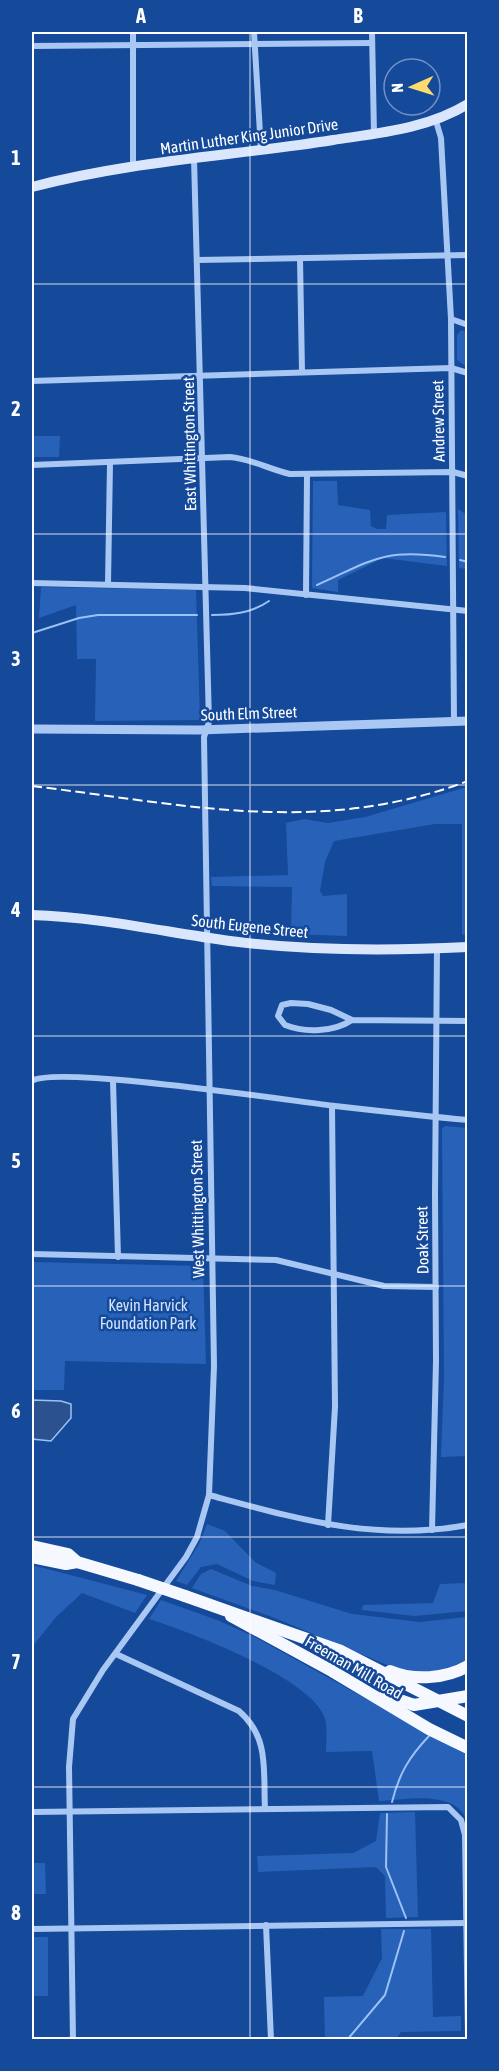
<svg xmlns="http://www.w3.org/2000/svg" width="499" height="2071" font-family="'Asap Condensed',sans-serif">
	<rect width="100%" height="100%" fill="#15499a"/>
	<!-- green -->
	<g fill="#2862b8">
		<path d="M 461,330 L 467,332 L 467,367 L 457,360 L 457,335 Z"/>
		<path d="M 32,436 L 60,436 L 59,457 L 32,457 Z"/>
		<path d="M 313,481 L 337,481 L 338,505 L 370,510 L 371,526 L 377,529 L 386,529 L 387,515 L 446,512 L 447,566 L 383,558 L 338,580 L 338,592 L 312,588 Z"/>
		<path d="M 458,509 L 467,515 L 467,569 L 459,568 Z"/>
		<path d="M 41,587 L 196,590 L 200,720 L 95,721 L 96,659 L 77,659 L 76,605 L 39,618 Z"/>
		<path d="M 467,787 L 467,934 L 462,935 L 462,824 L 435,824 L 334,841 L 325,862 L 320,891 L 323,896 L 347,894 L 347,936 L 291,934 L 292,887 L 212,886 L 211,877 L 288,875 L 286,823 L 304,819 L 328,823 L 365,817 Z"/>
		<path d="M 445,1126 L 467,1128 L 467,1456 L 441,1457 L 444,1379 L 442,1129 Z"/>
		<path d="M 32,1262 L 203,1266 L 206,1364 L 65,1361 L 64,1390 L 32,1390 Z"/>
		<path d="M 207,1524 L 225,1531 L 255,1562 L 276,1573 L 275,1585 L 253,1581 L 217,1564 L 201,1567 L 187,1585 L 176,1581 L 199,1544 Z"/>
		<path d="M 32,1565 L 147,1595 L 135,1613 L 82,1593 L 56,1617 L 32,1647 Z"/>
		<path d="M 211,1569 L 252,1586 L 275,1590 L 352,1614 L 420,1622 L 467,1617 L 467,1660 L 443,1670 L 418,1672 L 392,1667 L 275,1618 L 192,1588 L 201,1574 Z"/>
		<path d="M 467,1583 L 467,1611 L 414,1616 L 362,1610 L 363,1605 L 433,1603 L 440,1584 Z"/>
		<path d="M 161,1600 L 217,1620 L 255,1637 L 467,1755 L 467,1820 C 453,1789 407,1800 379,1801 L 372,1751 L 326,1752 C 326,1742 328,1725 324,1716 C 308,1677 188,1631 149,1619 Z"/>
		<path d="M 415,1812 L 418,1917 L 386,1918 L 385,1876 L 376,1867 L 258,1872 L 257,1856 L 353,1853 L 376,1841 L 380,1813 Z"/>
		<path d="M 32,1863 L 45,1863 L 46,1894 L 32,1894 Z"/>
		<path d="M 381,1929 L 431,1929 L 433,2017 L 461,2016 L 461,2031 L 401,2032 L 396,2039 L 325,2039 L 324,1997 L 363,1996 L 382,1958 Z"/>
		<path d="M 32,1937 L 48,1937 L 48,1996 L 33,1996 L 34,2040 L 32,2039 Z"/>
	</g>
	<!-- water -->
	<path fill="#2b528e" stroke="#9cc1f5" stroke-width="1.5" d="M 32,1400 L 61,1401 L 71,1404 L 71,1418 L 51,1441 L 32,1439 Z"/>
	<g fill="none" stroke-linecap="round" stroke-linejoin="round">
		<!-- stream -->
		<g stroke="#9cc1f5" stroke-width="2">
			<path d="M 460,560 L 468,562"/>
			<path d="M 317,585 C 371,561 382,548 445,557"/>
			<path d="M 212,615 C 232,615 252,613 269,601"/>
			<path d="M 32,633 L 79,618 L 98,615 L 197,615"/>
			<path d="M 392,1802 C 399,1774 409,1757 429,1736"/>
			<path d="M 387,1814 L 386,1867 L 406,1918"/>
			<path d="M 347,2040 L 385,1995 L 404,1931"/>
		</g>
		<!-- minor -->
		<g stroke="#a9c7f3" stroke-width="6">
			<path d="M 133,32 L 133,166"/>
			<path d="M 254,32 L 261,150"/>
			<path d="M 372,32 L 374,134"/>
			<path d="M 32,46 L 372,43"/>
			<path d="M 436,121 L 441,138 L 451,319 L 454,722"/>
			<path d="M 300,258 L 302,372"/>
			<path d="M 197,260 L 468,255"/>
			<path d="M 451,319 L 468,325"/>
			<path d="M 32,381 L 451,368 L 468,373"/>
			<path d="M 32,465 L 230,457 C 252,459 268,469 290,474 L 453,472 L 468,476"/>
			<path d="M 32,583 L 245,588 L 468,611"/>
			<path d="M 108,584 L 110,463"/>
			<path d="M 306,595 L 307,475"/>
			<path d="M 352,1020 C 334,1032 305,1033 285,1025 L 278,1016 L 282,1005 L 291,1003 L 308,1004 L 331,1010 L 352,1020 L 468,1021"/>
			<path d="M 32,1081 C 55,1065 292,1101 335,1106 C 379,1111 423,1116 468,1120"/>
			<path d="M 113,1081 L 118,1257"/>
			<path d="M 32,1254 L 276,1260 L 384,1286 L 436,1287"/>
			<path d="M 209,1495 C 298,1519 374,1542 468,1525"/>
			<path d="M 328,1525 L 335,1407 L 332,1106"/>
			<path d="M 432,1530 L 436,1361 L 435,1194 L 437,948"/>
			<path d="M 116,1654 L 239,1711 C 270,1738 263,1771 265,1809"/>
			<path d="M 32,1812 L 448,1807 L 461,1820 L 465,1835 L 468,2037"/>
			<path d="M 266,1925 L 271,2040"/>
			<path d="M 32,1929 L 467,1923"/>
			<path d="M 73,2040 L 69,1767 L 73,1719 L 103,1670 L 186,1557 L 197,1537 L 209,1495 L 214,1366 L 204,737 L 209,722 L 194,158"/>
		</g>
		<!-- tertiary -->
		<path stroke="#a9c7f3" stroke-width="9" d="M 32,729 L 199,730 L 468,721"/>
		<!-- secondary -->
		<g stroke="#d9e6fc" stroke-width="10">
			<path d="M 32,187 C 130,161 232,156 333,140 C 379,133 427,129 468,104"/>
			<path d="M 32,915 C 99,917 164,932 230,941 C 308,951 389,951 468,947"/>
		</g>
		<!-- primary -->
		<g stroke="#f5f8ff" stroke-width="12">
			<path d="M 32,1546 L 68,1554 L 77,1562 L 138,1580"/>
			<path d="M 32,1557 L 66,1564 L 77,1562"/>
			<path d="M 185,1596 L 341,1651 L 468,1716"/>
			<path d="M 231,1616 L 332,1671 L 429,1729 L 468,1748"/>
			<path d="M 390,1671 C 414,1681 445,1679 468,1666"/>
			<path d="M 385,1695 L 414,1705 L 468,1696"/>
		</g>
		<!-- rail -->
		<path stroke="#fff" stroke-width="2" stroke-dasharray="10 4.5" stroke-linecap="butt" d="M 32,786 C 183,804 318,837 468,781"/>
		<!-- primary-bridge -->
		<path stroke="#f5f8ff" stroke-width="12" d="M 138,1580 L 185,1596"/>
	</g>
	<!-- grid -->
	<path fill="none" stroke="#fff" stroke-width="1.5" stroke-opacity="0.55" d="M 250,32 L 250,2040M 32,284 L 468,284M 32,534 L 468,534M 32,785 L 468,785M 32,1036 L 468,1036M 32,1286 L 468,1286M 32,1537 L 468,1537M 32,1787 L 468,1787"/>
	<g text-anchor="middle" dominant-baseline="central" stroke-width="5" stroke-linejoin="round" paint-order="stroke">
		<!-- street labels -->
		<g font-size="16" fill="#fff" stroke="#15499a">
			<text transform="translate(249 136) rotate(-8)">Martin Luther King Junior Drive</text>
			<text transform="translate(438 421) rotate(-91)">Andrew Street</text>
			<text transform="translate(189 444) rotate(-91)">East Whittington Street</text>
			<text transform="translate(249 713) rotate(-2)">South Elm Street</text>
			<text transform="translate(250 926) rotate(6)">South Eugene Street</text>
			<text transform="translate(197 1209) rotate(-91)">West Whittington Street</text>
			<text transform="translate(422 1240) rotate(-91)">Doak Street</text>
			<text transform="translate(354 1667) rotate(30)">Freeman Mill Road</text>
		</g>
		<!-- park labels -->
		<g font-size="16" fill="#d1e3fd" stroke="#15499a">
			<text x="148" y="1305">Kevin Harvick<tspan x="148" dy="18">Foundation Park</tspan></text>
		</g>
	</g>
	<!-- border -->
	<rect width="499" height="2071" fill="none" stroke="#15499a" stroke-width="66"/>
	<!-- north arrow -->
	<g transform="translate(412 87) rotate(267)"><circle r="28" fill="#15499a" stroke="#7392c2" stroke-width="1.5"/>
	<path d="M0-4.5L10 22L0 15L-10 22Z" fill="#ffdb6b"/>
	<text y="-9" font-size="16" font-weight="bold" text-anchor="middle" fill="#ffffff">N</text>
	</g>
	<rect x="33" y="33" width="433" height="2005" fill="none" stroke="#fff" stroke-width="2"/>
	<g font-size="20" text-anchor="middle" font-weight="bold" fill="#fff">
		<text x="141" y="23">A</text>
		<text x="358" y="23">B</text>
		<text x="16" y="165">1</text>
		<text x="16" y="416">2</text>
		<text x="16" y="666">3</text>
		<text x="16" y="917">4</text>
		<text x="16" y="1168">5</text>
		<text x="16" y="1418">6</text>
		<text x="16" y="1669">7</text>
		<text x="16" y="1920">8</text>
	</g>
</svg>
